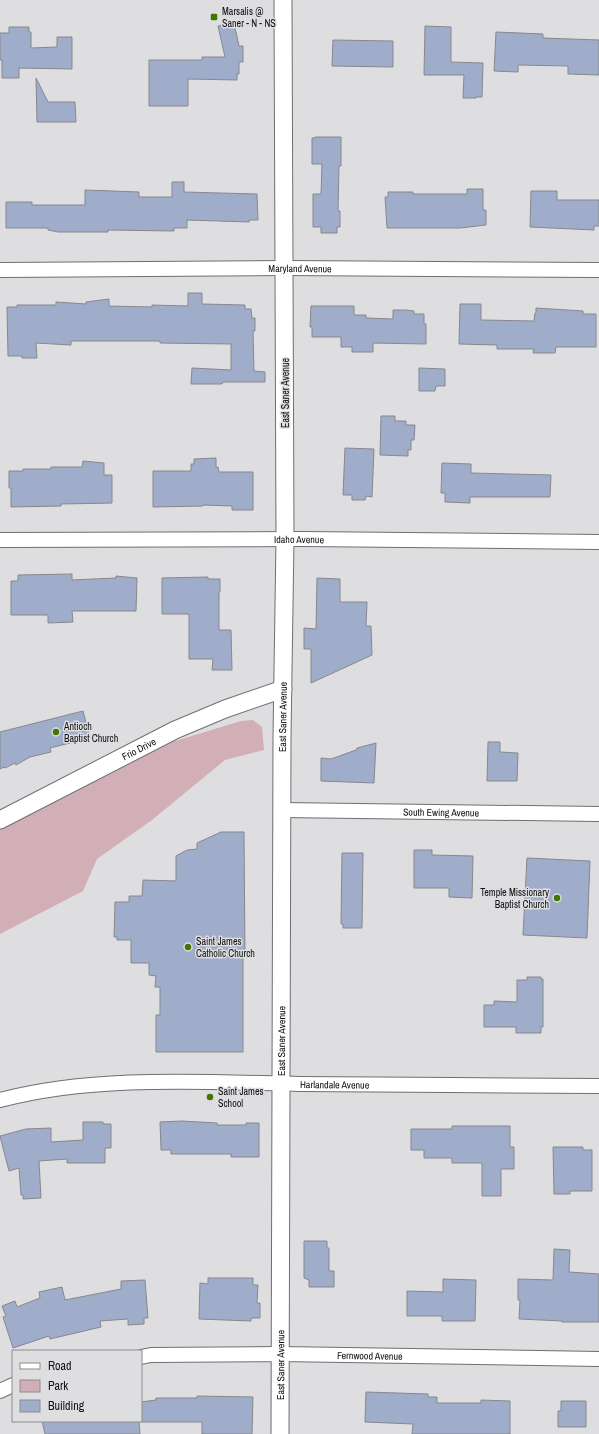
<svg xmlns="http://www.w3.org/2000/svg" width="599" height="1434" font-family="'Archivo Narrow',sans-serif">
	<rect width="100%" height="100%" fill="#dedee1"/>
	<!-- green -->
	<path fill="#d2afb7" d="M 253,720 L 262,727 L 264,750 L 225,760 L 152,820 L 97,859 L 83,891 L 0,934 L 0,829 L 172,742 L 241,721 Z"/>
	<!-- building -->
	<g fill="#9fadca" stroke="#87888b">
		<path d="M 234,23 L 239,46 L 243,46 L 243,62 L 239,62 L 239,74 L 237,74 L 237,80 L 188,79 L 188,106 L 149,106 L 149,60 L 202,60 L 202,57 L 225,57 L 218,26 Z"/>
		<path d="M 425,26 L 451,27 L 451,62 L 483,63 L 482,97 L 476,97 L 476,98 L 463,98 L 464,75 L 424,75 Z"/>
		<path d="M 9,27 L 29,27 L 29,32 L 31,32 L 31,48 L 57,47 L 57,37 L 72,37 L 72,69 L 19,68 L 19,78 L 2,78 L 2,60 L 0,60 L 0,33 L 9,33 Z"/>
		<path d="M 496,32 L 543,34 L 543,38 L 599,40 L 599,75 L 568,74 L 568,66 L 518,65 L 518,72 L 494,71 Z"/>
		<path d="M 333,40 L 393,41 L 393,67 L 332,66 Z"/>
		<path d="M 36,78 L 48,102 L 75,102 L 76,122 L 37,122 Z"/>
		<path d="M 315,137 L 341,137 L 341,166 L 339,166 L 338,211 L 340,211 L 340,227 L 337,227 L 337,233 L 321,233 L 321,227 L 313,227 L 313,194 L 321,194 L 322,164 L 312,164 L 312,138 L 315,138 Z"/>
		<path d="M 172,182 L 184,182 L 184,192 L 257,194 L 258,220 L 249,220 L 249,222 L 187,220 L 187,228 L 174,228 L 174,231 L 108,230 L 108,232 L 58,232 L 48,230 L 48,228 L 6,228 L 6,202 L 32,202 L 32,205 L 85,205 L 85,190 L 139,192 L 139,197 L 172,197 Z"/>
		<path d="M 467,189 L 483,189 L 483,210 L 486,210 L 486,225 L 460,228 L 387,228 L 385,197 L 388,197 L 388,192 L 413,192 L 413,194 L 467,194 Z"/>
		<path d="M 531,191 L 557,191 L 557,200 L 599,200 L 599,226 L 594,226 L 594,230 L 530,227 Z"/>
		<path d="M 188,293 L 202,293 L 202,304 L 245,305 L 245,309 L 251,309 L 252,318 L 255,318 L 255,331 L 253,331 L 254,371 L 265,372 L 265,382 L 223,382 L 222,384 L 191,384 L 192,368 L 231,370 L 231,344 L 160,343 L 160,341 L 71,341 L 71,345 L 36,343 L 37,358 L 22,358 L 22,356 L 8,356 L 7,307 L 17,307 L 17,305 L 56,305 L 56,302 L 86,304 L 86,302 L 109,299 L 109,306 L 152,307 L 152,305 L 188,306 Z"/>
		<path d="M 460,304 L 481,304 L 481,320 L 534,321 L 535,313 L 536,313 L 536,308 L 583,311 L 583,314 L 596,314 L 596,347 L 556,347 L 555,353 L 533,353 L 534,349 L 497,349 L 497,345 L 459,344 Z"/>
		<path d="M 311,306 L 354,306 L 354,315 L 366,315 L 366,318 L 393,319 L 393,310 L 406,310 L 414,311 L 414,314 L 424,314 L 424,324 L 426,324 L 426,344 L 373,343 L 373,352 L 352,352 L 352,347 L 341,347 L 341,337 L 312,337 L 312,327 L 310,327 Z"/>
		<path d="M 419,368 L 445,369 L 445,386 L 436,386 L 435,391 L 419,391 Z"/>
		<path d="M 381,416 L 395,416 L 395,421 L 406,421 L 406,425 L 415,425 L 414,440 L 411,440 L 411,450 L 408,450 L 408,456 L 380,455 Z"/>
		<path d="M 345,448 L 374,449 L 372,497 L 366,496 L 365,500 L 352,500 L 352,495 L 343,495 Z"/>
		<path d="M 216,458 L 216,467 L 218,467 L 219,472 L 253,472 L 253,510 L 232,510 L 232,506 L 203,505 L 203,506 L 153,507 L 153,471 L 191,471 L 191,464 L 194,464 L 194,459 Z"/>
		<path d="M 83,461 L 104,463 L 104,475 L 112,475 L 112,503 L 61,504 L 61,506 L 11,507 L 11,488 L 9,488 L 9,471 L 23,471 L 23,469 L 51,469 L 51,467 L 82,467 Z"/>
		<path d="M 442,463 L 471,464 L 471,473 L 551,475 L 550,497 L 470,497 L 470,503 L 445,502 L 445,493 L 441,493 Z"/>
		<path d="M 72,574 L 72,580 L 116,578 L 116,576 L 137,578 L 136,611 L 72,611 L 73,622 L 48,623 L 48,615 L 11,615 L 11,581 L 18,581 L 18,575 Z"/>
		<path d="M 208,577 L 208,579 L 220,579 L 220,592 L 219,592 L 219,630 L 231,630 L 232,670 L 212,670 L 213,659 L 189,659 L 189,614 L 162,614 L 162,578 Z"/>
		<path d="M 317,578 L 340,579 L 340,602 L 367,602 L 366,626 L 371,626 L 372,655 L 311,683 L 311,649 L 304,649 L 304,628 L 316,629 Z"/>
		<path d="M 83,711 L 90,738 L 50,748 L 51,752 L 30,757 L 16,765 L 15,763 L 5,768 L 4,767 L 0,769 L 0,732 Z"/>
		<path d="M 488,742 L 500,742 L 500,752 L 518,753 L 517,781 L 487,781 Z"/>
		<path d="M 376,743 L 374,783 L 321,781 L 321,758 L 331,759 L 356,750 L 357,748 Z"/>
		<path d="M 221,832 L 244,832 L 245,955 L 243,955 L 243,1052 L 156,1052 L 156,1015 L 160,1015 L 160,987 L 155,987 L 156,976 L 149,975 L 149,963 L 131,963 L 131,940 L 117,940 L 117,937 L 114,937 L 115,902 L 129,902 L 129,896 L 142,896 L 143,880 L 176,881 L 176,856 L 187,850 L 197,849 L 197,843 Z"/>
		<path d="M 414,850 L 432,850 L 432,855 L 473,856 L 472,898 L 449,897 L 449,888 L 414,888 Z"/>
		<path d="M 342,853 L 363,853 L 362,928 L 343,928 L 343,924 L 341,924 Z"/>
		<path d="M 527,858 L 590,861 L 587,938 L 523,935 Z"/>
		<path d="M 527,977 L 541,977 L 541,979 L 543,979 L 543,1027 L 541,1027 L 541,1033 L 516,1033 L 516,1027 L 484,1027 L 484,1005 L 494,1005 L 494,1001 L 517,1002 L 517,980 L 527,980 Z"/>
		<path d="M 182,1121 L 217,1123 L 217,1125 L 246,1125 L 246,1123 L 259,1123 L 259,1157 L 231,1157 L 231,1154 L 171,1154 L 171,1150 L 161,1150 L 160,1122 Z"/>
		<path d="M 83,1122 L 103,1122 L 103,1124 L 111,1124 L 111,1148 L 105,1148 L 105,1163 L 67,1163 L 67,1159 L 39,1161 L 41,1198 L 23,1199 L 23,1195 L 21,1195 L 19,1168 L 9,1171 L 0,1136 L 26,1129 L 51,1128 L 51,1142 L 83,1140 Z"/>
		<path d="M 452,1126 L 510,1126 L 510,1147 L 514,1147 L 514,1169 L 501,1169 L 501,1196 L 482,1196 L 482,1163 L 452,1163 L 452,1158 L 424,1158 L 424,1150 L 411,1150 L 411,1129 L 452,1129 Z"/>
		<path d="M 553,1147 L 583,1147 L 583,1150 L 592,1150 L 592,1191 L 570,1191 L 570,1194 L 554,1194 Z"/>
		<path d="M 304,1241 L 327,1241 L 327,1248 L 329,1248 L 329,1271 L 334,1271 L 334,1287 L 309,1287 L 309,1280 L 304,1278 Z"/>
		<path d="M 554,1249 L 570,1250 L 569,1272 L 599,1274 L 599,1322 L 562,1322 L 562,1321 L 519,1319 L 520,1300 L 518,1300 L 518,1279 L 553,1280 Z"/>
		<path d="M 208,1278 L 253,1278 L 253,1285 L 258,1285 L 257,1303 L 260,1303 L 260,1318 L 251,1318 L 251,1321 L 199,1319 L 200,1283 L 208,1284 Z"/>
		<path d="M 443,1279 L 476,1280 L 475,1321 L 442,1321 L 442,1316 L 407,1316 L 407,1291 L 443,1292 Z"/>
		<path d="M 145,1280 L 148,1318 L 144,1318 L 144,1324 L 128,1325 L 128,1319 L 100,1321 L 101,1327 L 50,1339 L 49,1336 L 13,1348 L 3,1317 L 6,1316 L 2,1306 L 15,1301 L 17,1307 L 40,1298 L 39,1292 L 62,1287 L 65,1300 L 121,1289 L 121,1281 Z"/>
		<path d="M 366,1392 L 428,1394 L 428,1397 L 437,1397 L 437,1403 L 481,1403 L 481,1400 L 510,1401 L 510,1434 L 412,1434 L 413,1424 L 365,1422 Z"/>
		<path d="M 197,1396 L 253,1397 L 252,1434 L 202,1434 L 202,1422 L 141,1422 L 141,1402 L 156,1400 L 156,1398 L 197,1398 Z"/>
		<path d="M 561,1401 L 586,1401 L 586,1427 L 558,1427 L 558,1411 L 561,1411 Z"/>
		<path d="M 42,1421 L 139,1421 L 140,1434 L 45,1434 Z"/>
	</g>
	<g fill="none" stroke-linecap="round" stroke-linejoin="round">
		<defs>
			<g id="minor">
				<path id="s1" d="M 0,270 L 285,268 L 599,270"/>
				<path id="s2" d="M 0,540 L 303,539 L 599,542"/>
				<path id="s3" d="M 282,810 L 599,814"/>
				<path id="s4" d="M 0,1100 C 95,1075 203,1082 300,1084 C 400,1085 499,1085 599,1086"/>
				<path id="s5" d="M 141,1357 L 151,1355 L 280,1354 L 599,1359"/>
				<path d="M 0,1391 L 13,1385"/>
			</g>
			<g id="tertiary">
				<path id="s6" d="M 0,820 L 175,730 L 225,709 L 283,689"/>
				<path id="s7" d="M 280,1434 L 282,737 L 285,540 L 283,0"/>
			</g>
		</defs>
		<!-- minor casing -->
		<use href="#minor" stroke="#6f6e71" stroke-width="16"/>
		<!-- tertiary casing -->
		<use href="#tertiary" stroke="#6f6e71" stroke-width="19"/>
		<!-- minor -->
		<use href="#minor" stroke="#fff" stroke-width="14"/>
		<!-- tertiary -->
		<use href="#tertiary" stroke="#fff" stroke-width="17"/>
	</g>
	<!-- markers -->
	<g fill="#417602" stroke="#dedee1" stroke-width="1.5">
		<rect x="210" y="13" width="8" height="8" rx="2"/>
		<circle cx="56" cy="732" r="4"/>
		<circle cx="557" cy="898" r="4"/>
		<circle cx="188" cy="947" r="4"/>
		<circle cx="210" cy="1097" r="4"/>
	</g>
	<g text-anchor="middle" dominant-baseline="central" stroke-width="3" stroke-linejoin="round" paint-order="stroke">
		<!-- poi labels -->
		<g font-size="10" fill="#111011" stroke="#dedee1" text-anchor="start">
			<text x="222" y="11">Marsalis @<tspan x="222" dy="12">Saner - N - NS</tspan></text>
			<text x="64" y="726">Antioch<tspan x="64" dy="12">Baptist Church</tspan></text>
			<text x="549" y="892" text-anchor="end">Temple Missionary<tspan x="549" dy="12">Baptist Church</tspan></text>
			<text x="196" y="941">Saint James<tspan x="196" dy="12">Catholic Church</tspan></text>
			<text x="218" y="1091">Saint James<tspan x="218" dy="12">School</tspan></text>
		</g>
		<!-- street labels -->
		<g font-size="10" fill="#111011" stroke="#dedee1">
			<text stroke="none"><textPath href="#s1" startOffset="300">Maryland Avenue</textPath></text>
			<text transform="translate(285 393) rotate(-90)">East Saner Avenue</text>
			<text stroke="none"><textPath href="#s2" startOffset="299">Idaho Avenue</textPath></text>
			<text stroke="none"><textPath href="#s7" startOffset="717">East Saner Avenue</textPath></text>
			<text stroke="none"><textPath href="#s6" startOffset="156">Frio Drive</textPath></text>
			<text stroke="none"><textPath href="#s3" startOffset="159">South Ewing Avenue</textPath></text>
			<text stroke="none"><textPath href="#s7" startOffset="393">East Saner Avenue</textPath></text>
			<text stroke="none"><textPath href="#s4" startOffset="336">Harlandale Avenue</textPath></text>
			<text stroke="none"><textPath href="#s5" startOffset="229">Fernwood Avenue</textPath></text>
			<text stroke="none"><textPath href="#s7" startOffset="69">East Saner Avenue</textPath></text>
		</g>
	</g>
	<!-- legend -->
	<rect x="12" y="1350" width="130" height="72" fill="#dedee1" stroke="#8c8c8e"/>
	<rect x="20" y="1363" width="20" height="6" fill="#ffffff" stroke="#8c8c8e"/>
	<text x="48" y="1370" font-size="12" fill="#111011">Road</text>
	<rect x="20" y="1380" width="20" height="12" fill="#d2afb7" stroke="#8c8c8e"/>
	<text x="48" y="1390" font-size="12" fill="#111011">Park</text>
	<rect x="20" y="1400" width="20" height="12" fill="#9fadca" stroke="#8c8c8e"/>
	<text x="48" y="1410" font-size="12" fill="#111011">Building</text>
</svg>
